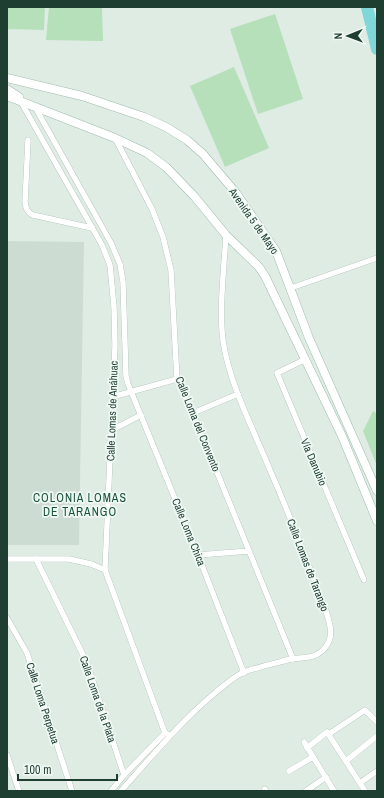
<svg xmlns="http://www.w3.org/2000/svg" width="384" height="798" font-family="'Archivo Narrow',sans-serif">
	<rect width="100%" height="100%" fill="#dfece4"/>
	<!-- built -->
	<path fill="#cddcd3" d="M 7,241 L 84,242 L 79,545 L 7,545 Z"/>
	<!-- green -->
	<g fill="#b5e0ba">
		<path d="M 7,7 L 45,7 L 44,30 L 7,29 Z"/>
		<path d="M 49,7 L 102,7 L 103,41 L 46,40 Z"/>
		<path d="M 275,14 L 303,99 L 258,114 L 230,29 Z"/>
		<path d="M 234,67 L 269,148 L 225,167 L 190,86 Z"/>
		<path d="M 373,411 L 377,414 L 377,466 L 363,431 Z"/>
	</g>
	<g fill="none" stroke-linecap="round" stroke-linejoin="round">
		<!-- river -->
		<path stroke="#7fd7d9" stroke-width="12" d="M 367,7 L 377,49"/>
		<defs>
			<g id="street">
				<path d="M 21,102 L 102,245 L 110,265 L 114,307 L 115,346 L 105,570 L 165,733"/>
				<path d="M 35,107 L 111,243 L 120,264 L 123,282 L 126,376 L 128,384 L 198,555 L 244,673"/>
				<path d="M 115,138 L 152,209 L 163,237 L 171,270 L 177,379 L 193,413 L 293,659"/>
				<path d="M 28,140 L 25,202 C 26,209 27,212 33,215 L 92,228"/>
				<path d="M 291,288 L 377,258"/>
				<path d="M 306,359 L 277,373 L 364,580"/>
				<path d="M 112,397 L 177,379"/>
				<path d="M 193,413 L 238,394"/>
				<path d="M 112,430 L 141,415"/>
				<path d="M 198,555 L 249,551"/>
				<path d="M 7,559 L 69,559 L 91,564 L 105,570"/>
				<path d="M 36,559 L 87,663 L 124,775"/>
				<path d="M 7,618 L 27,653 L 72,791"/>
				<path d="M 329,734 L 365,710 L 377,722"/>
				<path d="M 304,742 L 334,791"/>
				<path d="M 307,748 L 327,732 L 365,791"/>
				<path d="M 7,755 L 19,791"/>
				<path d="M 346,761 L 377,736"/>
				<path d="M 289,771 L 313,757"/>
				<path d="M 360,783 L 377,771"/>
				<path d="M 265,789 L 266,791"/>
				<path d="M 111,791 L 124,775 L 165,733 L 168,734"/>
				<path d="M 121,791 C 151,757 181,721 216,692 C 225,685 233,677 244,672 C 258,667 276,663 291,659 C 303,657 313,659 322,651 C 336,638 330,624 325,608 C 307,562 290,515 270,470 C 253,428 230,386 223,341 C 219,309 224,268 226,235"/>
				<path d="M 306,791 L 326,777"/>
			</g>
			<g id="secondary">
				<path d="M 7,78 L 82,96 L 144,117 L 166,127 L 187,140 L 203,154 L 236,193 L 276,251 L 309,338 L 377,491"/>
				<path d="M 7,89 L 19,97"/>
				<path d="M 7,96 L 115,138 L 147,153 L 166,167 L 194,196 L 226,235 L 259,267 L 265,276 L 342,436 L 377,521"/>
			</g>
		</defs>
		<!-- street casing -->
		<use href="#street" stroke="#a1b4ab" stroke-width="6"/>
		<!-- secondary casing -->
		<use href="#secondary" stroke="#9fbcae" stroke-width="9"/>
		<!-- street -->
		<use href="#street" stroke="#fff" stroke-width="5.5"/>
		<!-- secondary -->
		<use href="#secondary" stroke="#fff" stroke-width="8"/>
	</g>
	<g text-anchor="middle" dominant-baseline="central" stroke-width="3.5" stroke-linejoin="round" paint-order="stroke">
		<!-- street labels -->
		<g font-size="11" fill="#1e3e31" stroke="#f0f8f3">
			<text transform="translate(254 221) rotate(55)">Avenida 5 de Mayo</text>
			<text transform="translate(112 411) rotate(-88)">Calle Lomas de Anáhuac</text>
			<text transform="translate(198 424) rotate(68)">Calle Loma del Convento</text>
			<text transform="translate(314 462) rotate(67)">Vía Danubio</text>
			<text transform="translate(189 532) rotate(68)">Calle Loma Chica</text>
			<text transform="translate(308 565) rotate(69)">Calle Lomas de Tarango</text>
			<text transform="translate(98 699) rotate(71)">Calle Loma de la Plata</text>
			<text transform="translate(43 703) rotate(72)">Calle Loma Perpetua</text>
		</g>
		<!-- neighbourhood labels -->
		<g font-size="12" letter-spacing="1" fill="#17533c" stroke="#f0f8f3">
			<text x="80" y="498">COLONIA LOMAS<tspan x="80" dy="14">DE TARANGO</tspan></text>
		</g>
	</g>
	<!-- border -->
	<rect width="384" height="798" fill="none" stroke="#1e3e31" stroke-width="16"/>
	<!-- north arrow -->
	<g transform="translate(348 36) rotate(269)" stroke="#f0f8f3" stroke-width="3" paint-order="stroke">
	<path d="M0-3L7 15L0 10L-7 15Z" fill="#1e3e31"/>
	<text y="-6" font-size="11" font-weight="bold" text-anchor="middle" fill="#1e3e31">N</text>
	</g>
	<!-- scale -->
	<path d="M18 774v6h99v-6" fill="none" stroke="#1e3e31" stroke-width="2"/>
	<text x="24" y="774" font-size="12" fill="#1e3e31" stroke="#f0f8f3" stroke-width="3" paint-order="stroke">100 m</text>
</svg>
